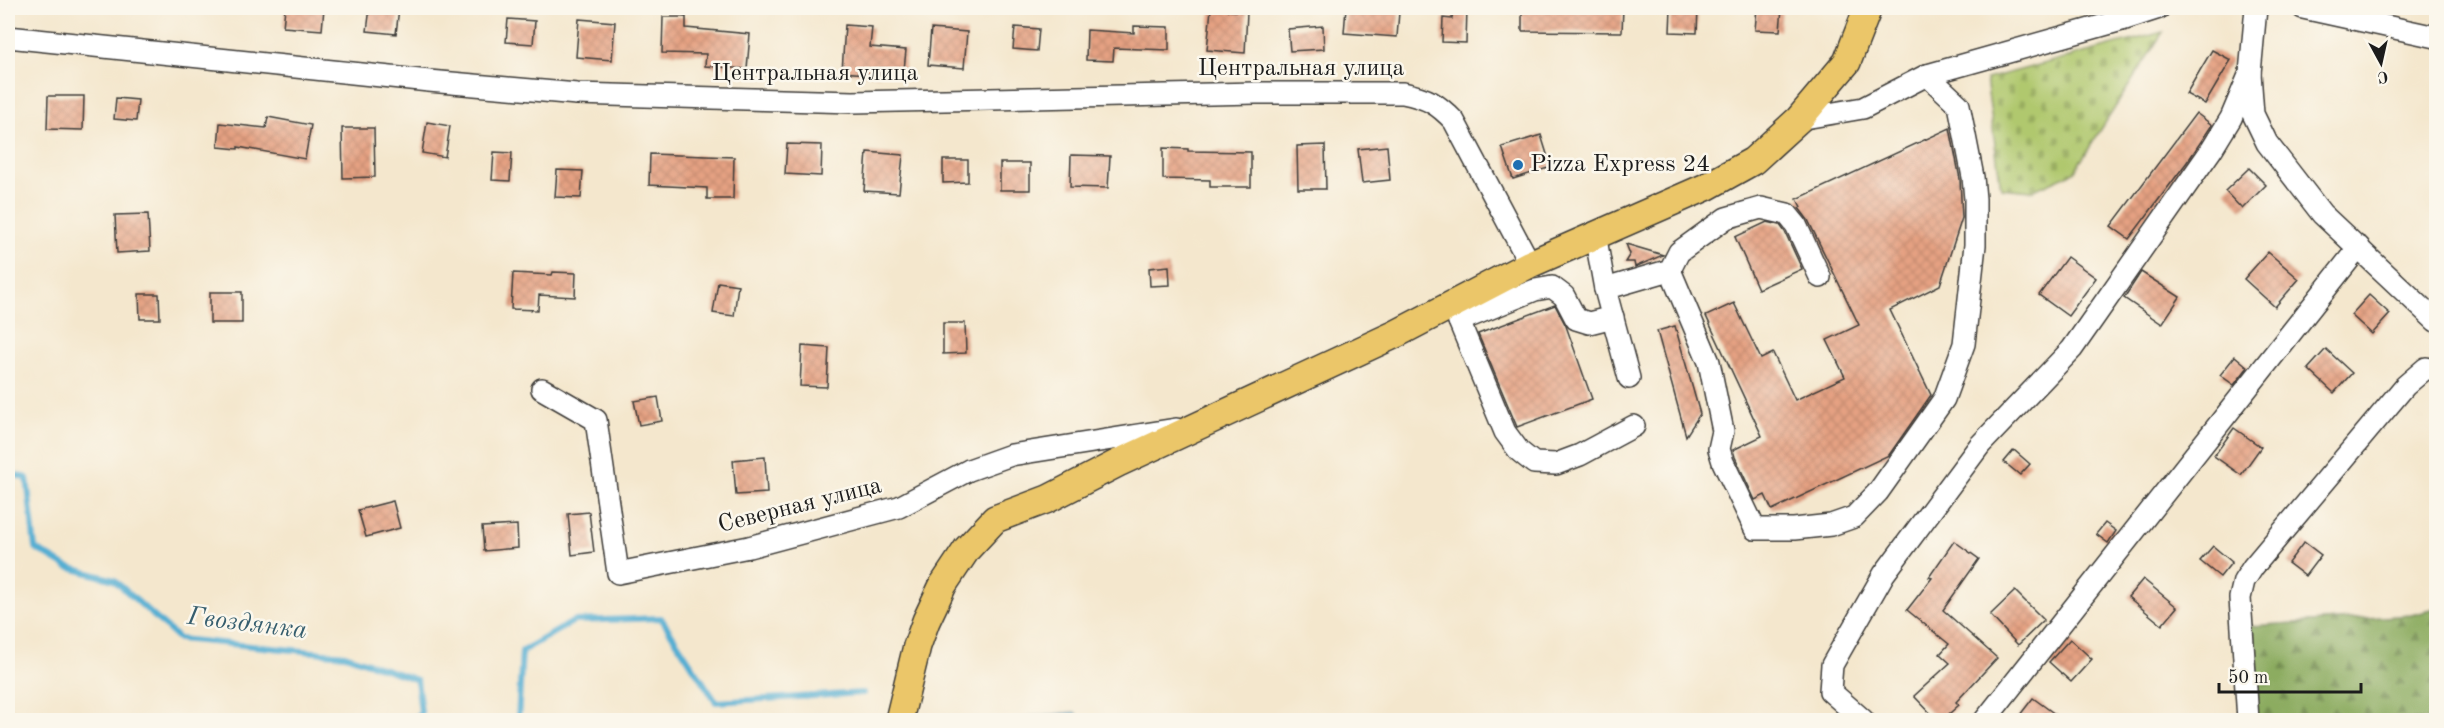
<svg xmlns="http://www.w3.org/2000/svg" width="2444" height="728" font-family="'Old Standard TT',serif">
	<defs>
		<pattern id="forest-firs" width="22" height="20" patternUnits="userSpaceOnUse" patternTransform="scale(1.5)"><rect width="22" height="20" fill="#8cac61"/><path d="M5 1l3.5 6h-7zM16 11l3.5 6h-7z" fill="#728b4f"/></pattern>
		<pattern id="cemetery-stones" width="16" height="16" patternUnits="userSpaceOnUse" patternTransform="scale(1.5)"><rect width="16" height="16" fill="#b0c86e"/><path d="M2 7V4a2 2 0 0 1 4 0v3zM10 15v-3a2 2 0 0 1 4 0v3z" fill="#97ab5f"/></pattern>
		<pattern id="building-cross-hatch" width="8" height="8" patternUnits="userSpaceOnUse" patternTransform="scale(1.5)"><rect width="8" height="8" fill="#e5a182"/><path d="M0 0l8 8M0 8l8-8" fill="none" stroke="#c48a70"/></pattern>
	</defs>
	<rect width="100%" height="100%" fill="#fbf7ec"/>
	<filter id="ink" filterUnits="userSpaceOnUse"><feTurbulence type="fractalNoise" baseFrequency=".0167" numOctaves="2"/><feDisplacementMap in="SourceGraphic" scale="12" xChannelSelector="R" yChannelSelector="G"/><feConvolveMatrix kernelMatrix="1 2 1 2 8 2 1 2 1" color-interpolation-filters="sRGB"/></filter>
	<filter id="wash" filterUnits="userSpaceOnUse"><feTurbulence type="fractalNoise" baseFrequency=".008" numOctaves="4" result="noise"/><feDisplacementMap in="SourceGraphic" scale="24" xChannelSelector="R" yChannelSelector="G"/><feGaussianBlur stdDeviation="1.35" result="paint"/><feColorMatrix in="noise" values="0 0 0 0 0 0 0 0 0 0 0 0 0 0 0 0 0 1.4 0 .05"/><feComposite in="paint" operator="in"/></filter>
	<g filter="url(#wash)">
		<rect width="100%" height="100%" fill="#f4e7cd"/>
		<!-- forest -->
		<path fill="url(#forest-firs)" stroke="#54643e" stroke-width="1.5" d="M 2436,609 L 2436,720 L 2253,720 L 2237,627 L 2411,615 Z"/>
		<!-- cemetery -->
		<path fill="url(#cemetery-stones)" stroke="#667245" stroke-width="1.5" d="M 2163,32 L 2074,172 L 2032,191 L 2001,188 L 1986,79 Z"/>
		<!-- water -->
		<path fill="#55aed2" stroke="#386577" stroke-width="1.5" d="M 1074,712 L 1085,720 L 1016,720 L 1030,716 Z"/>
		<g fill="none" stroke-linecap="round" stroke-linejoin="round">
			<!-- stream -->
			<g stroke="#55aed2" stroke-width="6">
				<path d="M 8,473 L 27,478 L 35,548 L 67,567 L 114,580 L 179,639 L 345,655 L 417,680 L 421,712 L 412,720"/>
				<path d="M 518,720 L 522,651 L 574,621 L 661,618 L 716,702 L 863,693"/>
			</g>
		</g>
		<g id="blocks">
			<!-- building -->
			<g fill="url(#building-cross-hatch)">
				<path d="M 285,8 L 324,8 L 322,30 L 283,27 Z"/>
				<path d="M 370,8 L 399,8 L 396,34 L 367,31 Z"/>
				<path d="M 1346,8 L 1399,12 L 1397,37 L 1344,33 Z"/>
				<path d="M 1453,8 L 1467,8 L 1466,43 L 1442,42 L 1443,18 L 1452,19 Z"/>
				<path d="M 1522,8 L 1623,8 L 1622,32 L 1522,31 Z"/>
				<path d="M 1671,8 L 1698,8 L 1697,33 L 1670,32 Z"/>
				<path d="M 1757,8 L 1782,8 L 1780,31 L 1755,30 Z"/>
				<path d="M 1211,9 L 1247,12 L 1245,53 L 1207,50 Z"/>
				<path d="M 663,17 L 686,17 L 686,28 L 750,34 L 747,69 L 705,66 L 706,54 L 662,53 Z"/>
				<path d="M 508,19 L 535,21 L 533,44 L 506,42 Z"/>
				<path d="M 579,19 L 615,22 L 612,60 L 576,57 Z"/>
				<path d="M 845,25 L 872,27 L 870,47 L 906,50 L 904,70 L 879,68 L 879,75 L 842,72 Z"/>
				<path d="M 1134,26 L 1169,27 L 1169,50 L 1114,48 L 1113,61 L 1086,60 L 1087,30 L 1134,33 Z"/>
				<path d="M 1323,26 L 1324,49 L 1290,51 L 1288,29 Z"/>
				<path d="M 1015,27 L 1039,29 L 1037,51 L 1013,49 Z"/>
				<path d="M 931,29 L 967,32 L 964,68 L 928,65 Z"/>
				<path d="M 2212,50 L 2231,60 L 2205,104 L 2186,94 Z"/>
				<path d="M 48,96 L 84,96 L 83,130 L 47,129 Z"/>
				<path d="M 116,98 L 138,100 L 136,121 L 114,119 Z"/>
				<path d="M 2196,113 L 2212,125 L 2190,158 L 2129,239 L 2111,226 Z"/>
				<path d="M 268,117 L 311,125 L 305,159 L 238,147 L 238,149 L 218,147 L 220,123 L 266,128 Z"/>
				<path d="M 427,122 L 450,126 L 445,157 L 422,153 Z"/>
				<path d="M 342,128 L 374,128 L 375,177 L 343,178 Z"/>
				<path d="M 1950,128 L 1960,179 L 1962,218 L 1940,285 L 1890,310 L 1931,395 L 1889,455 L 1772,510 L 1765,495 L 1755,500 L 1735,457 L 1733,450 L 1762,436 L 1706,316 L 1734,303 L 1761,359 L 1773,353 L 1795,400 L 1845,377 L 1827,340 L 1859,325 L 1808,220 L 1799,208 L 1801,207 L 1797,199 Z"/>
				<path d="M 1541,135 L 1551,167 L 1513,179 L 1502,147 Z"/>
				<path d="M 787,144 L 822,145 L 821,176 L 785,174 Z"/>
				<path d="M 1325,145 L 1326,189 L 1298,189 L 1297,146 Z"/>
				<path d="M 1387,146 L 1390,180 L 1362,183 L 1358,149 Z"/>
				<path d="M 1163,148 L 1188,149 L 1188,151 L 1251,152 L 1251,187 L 1210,187 L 1210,180 L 1163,179 Z"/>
				<path d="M 494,152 L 512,153 L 510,181 L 492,180 Z"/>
				<path d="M 867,152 L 903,155 L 899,193 L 864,191 Z"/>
				<path d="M 650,154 L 734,157 L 733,199 L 707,199 L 707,188 L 649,185 Z"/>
				<path d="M 1071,155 L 1110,156 L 1108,188 L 1070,187 Z"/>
				<path d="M 943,160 L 968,160 L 968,182 L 943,183 Z"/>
				<rect x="1000" y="163" width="30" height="27"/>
				<path d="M 2249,168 L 2266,185 L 2242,209 L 2225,191 Z"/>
				<path d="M 557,170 L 583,171 L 581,198 L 555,197 Z"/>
				<path d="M 148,214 L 150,251 L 117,253 L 115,215 Z"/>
				<path d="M 1767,222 L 1780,225 L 1785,232 L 1802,269 L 1758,289 L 1735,237 Z"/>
				<path d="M 1626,244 L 1663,255 L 1635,267 L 1634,262 L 1625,262 L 1630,254 Z"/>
				<path d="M 2268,252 L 2299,279 L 2275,307 L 2244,279 Z"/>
				<path d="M 2067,257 L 2096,278 L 2068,316 L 2039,295 Z"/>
				<path d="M 1169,266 L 1170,285 L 1150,286 L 1149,268 Z"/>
				<path d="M 553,272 L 576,273 L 575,297 L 539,295 L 538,310 L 511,309 L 513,273 L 552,275 Z"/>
				<path d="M 2141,272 L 2180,297 L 2162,324 L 2124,298 Z"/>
				<path d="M 718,282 L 738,285 L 734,316 L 713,313 Z"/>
				<rect x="210" y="292" width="32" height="31"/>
				<path d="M 139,294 L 159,294 L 160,319 L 140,319 Z"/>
				<path d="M 2369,295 L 2390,314 L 2372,334 L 2351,315 Z"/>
				<path d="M 1555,305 L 1566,326 L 1592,399 L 1517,427 L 1478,334 Z"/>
				<path d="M 943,323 L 965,323 L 966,353 L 943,354 Z"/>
				<path d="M 1675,326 L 1700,414 L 1686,436 L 1657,331 Z"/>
				<path d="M 802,346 L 829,348 L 827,387 L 800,386 Z"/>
				<path d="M 2326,349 L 2352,373 L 2334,393 L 2308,369 Z"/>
				<path d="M 2235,356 L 2248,367 L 2234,385 L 2220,375 Z"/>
				<path d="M 658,397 L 662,421 L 639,425 L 634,401 Z"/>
				<path d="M 2234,428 L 2261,447 L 2241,475 L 2214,456 Z"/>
				<path d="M 2014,450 L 2030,464 L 2020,475 L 2004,462 Z"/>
				<path d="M 765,457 L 767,493 L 736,495 L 733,460 Z"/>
				<path d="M 393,501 L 400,528 L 366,537 L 358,510 Z"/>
				<path d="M 589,512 L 594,552 L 572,555 L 568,514 Z"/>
				<path d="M 2105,523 L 2116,531 L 2108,543 L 2096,534 Z"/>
				<path d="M 517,525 L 518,548 L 484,551 L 482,527 Z"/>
				<path d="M 1954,541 L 1979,559 L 1943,610 L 1997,658 L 1956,702 L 1959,705 L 1942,720 L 1937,720 L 1914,696 L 1950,663 L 1940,654 L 1949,644 L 1907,610 L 1932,578 L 1929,577 Z"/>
				<path d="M 2304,542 L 2321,555 L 2305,576 L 2288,563 Z"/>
				<path d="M 2213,546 L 2232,562 L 2220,577 L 2200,561 Z"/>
				<path d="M 2143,579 L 2177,607 L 2162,625 L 2128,597 Z"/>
				<path d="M 2015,591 L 2044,620 L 2018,645 L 1990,615 Z"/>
				<path d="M 2070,639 L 2092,659 L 2071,682 L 2049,662 Z"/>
				<path d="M 2033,698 L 2063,720 L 2016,720 Z"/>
			</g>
		</g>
	</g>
	<g filter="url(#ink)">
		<use href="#blocks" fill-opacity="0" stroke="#3c3a37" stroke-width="1.5"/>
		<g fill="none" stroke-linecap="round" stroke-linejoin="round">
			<defs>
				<g id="minor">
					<path d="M 2256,8 L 2250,73 L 2253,114 L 2267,143 L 2322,214 L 2436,321"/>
					<path d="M 2303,8 L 2436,37"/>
					<path d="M 8,37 L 429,81 L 577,94 L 853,102 L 1256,93 L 1403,93 C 1427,98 1437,103 1454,121 L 1530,264"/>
					<path d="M 1799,119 L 1863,108 L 1927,75 L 2122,20 L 2159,8"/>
					<path d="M 1595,234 L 1605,289 L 1629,378"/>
					<path d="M 1670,270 L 1709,362 L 1723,431 L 1719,449 L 1723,462 L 1755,529 L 1794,529 L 1831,525 L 1854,517 L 1878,492 L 1944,399 L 1964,344 L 1975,245 L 1975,199 L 1973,177 L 1959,105 L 1927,75"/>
					<path d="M 1605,289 L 1670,270 L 1679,252 L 1726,218 L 1761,208 L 1787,214 L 1796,225 L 1820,277"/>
					<path d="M 1455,303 L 1459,321 L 1505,432 L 1519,451 L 1534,463 L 1556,464 L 1580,455 L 1634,426"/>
					<path d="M 1459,321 L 1535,290 L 1552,287 L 1564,296 L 1576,319 L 1589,323 L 1613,317"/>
					<path d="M 542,389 L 596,420 L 618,573 L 749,547 L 899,507 L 969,470 L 1011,455 L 1176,429"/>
					<path d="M 1863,720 L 1830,691 L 1832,665 L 1884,574 L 1980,445 L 2072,349 L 2212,149 L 2231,118 L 2250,73"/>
					<path d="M 1985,720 L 2359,247"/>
					<path d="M 2248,720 L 2240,598 L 2244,581 L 2253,567 L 2405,386 L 2426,368 L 2436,370"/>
				</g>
				<path id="major" d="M 899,720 L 917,646 L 926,621 L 943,585 L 967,549 L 995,519 L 1048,499 L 1118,463 L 1396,334 L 1530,264 L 1706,187 L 1753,161 L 1799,119 L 1847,62 L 1868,8"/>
			</defs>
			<!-- minor casing -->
			<use href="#minor" stroke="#3c3a37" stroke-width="24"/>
			<!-- major casing -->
			<use href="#major" stroke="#3c3a37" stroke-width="30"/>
			<!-- minor -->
			<use href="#minor" stroke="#fff" stroke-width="21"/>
			<!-- major -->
			<use href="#major" stroke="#ebc669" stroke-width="27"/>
		</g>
	</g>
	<!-- markers -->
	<circle fill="#1f6fb2" stroke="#fbf7ec" stroke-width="2" cx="1518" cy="165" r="6"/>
	<g text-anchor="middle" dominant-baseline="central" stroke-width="5" stroke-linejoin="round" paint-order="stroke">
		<!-- street labels -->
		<g font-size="24" fill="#1c1c1c" stroke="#fbf7ec">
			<text x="1301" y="69">Центральная улица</text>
			<text x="815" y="74">Центральная улица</text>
			<text transform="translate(800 506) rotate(-14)">Северная улица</text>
		</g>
		<!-- poi labels -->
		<g font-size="24" fill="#1c1c1c" stroke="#fbf7ec" text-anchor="start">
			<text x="1530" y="165">Pizza Express 24</text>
		</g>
		<!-- water labels -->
		<g font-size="26" font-style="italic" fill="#365e6e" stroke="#fbf7ec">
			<text transform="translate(247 624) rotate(7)">Гвоздянка</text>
		</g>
	</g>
	<!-- margin -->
	<rect width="2444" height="728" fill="none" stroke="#fbf7ec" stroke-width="30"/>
	<!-- north arrow -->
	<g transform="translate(2381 63) rotate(172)" stroke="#fbf7ec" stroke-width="4.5" paint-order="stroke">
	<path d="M0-4.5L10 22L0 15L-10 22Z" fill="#1c1c1c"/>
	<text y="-9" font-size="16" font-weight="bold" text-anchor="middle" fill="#1c1c1c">С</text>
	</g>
	<!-- scale -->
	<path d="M2219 683v9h142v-9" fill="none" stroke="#1c1c1c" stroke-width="3"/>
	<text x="2228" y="683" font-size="18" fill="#1c1c1c" stroke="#fbf7ec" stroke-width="4.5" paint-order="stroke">50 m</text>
</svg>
